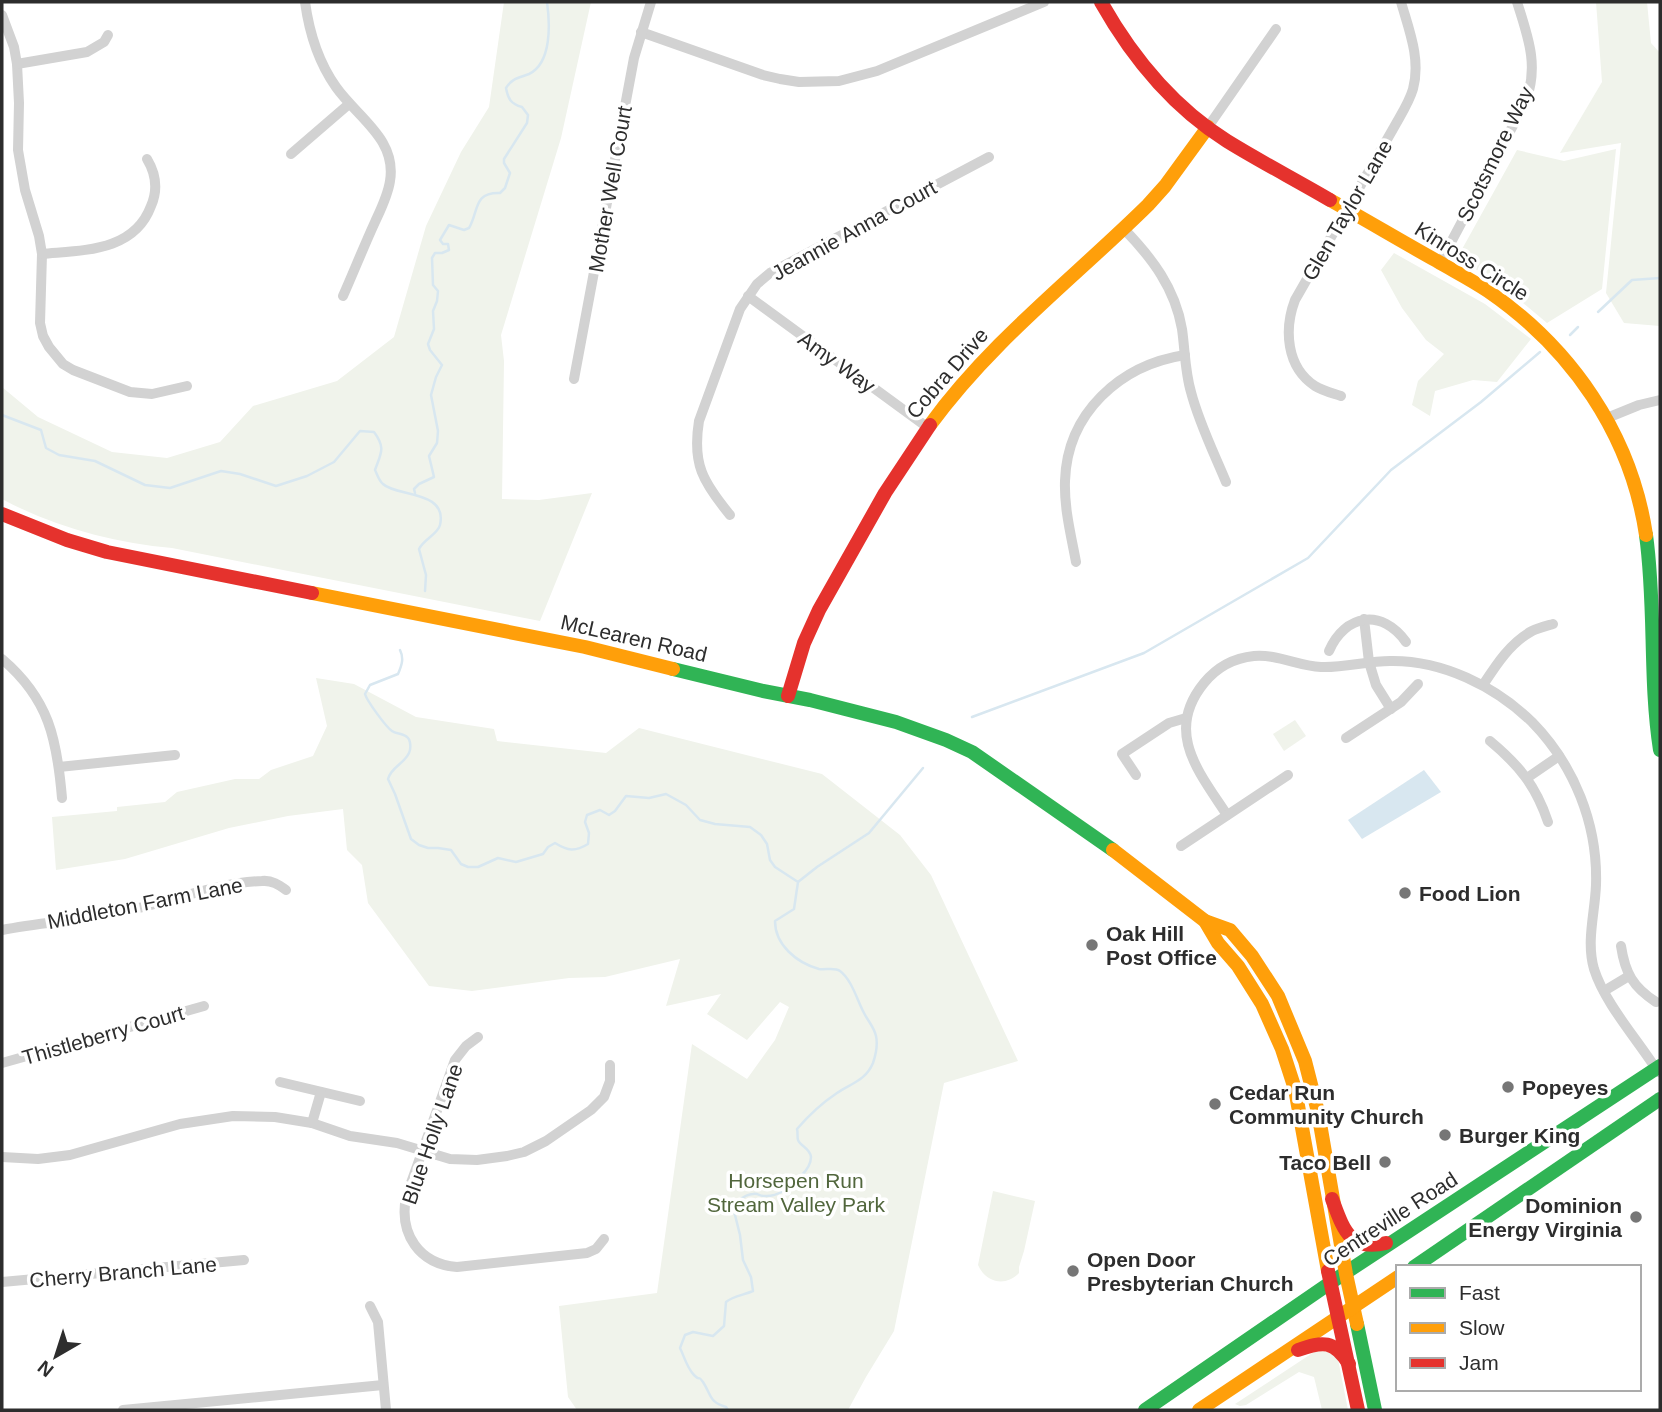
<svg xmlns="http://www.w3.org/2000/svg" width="1662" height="1412" font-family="Arial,sans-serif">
	<rect width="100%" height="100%" fill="#fff"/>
	<!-- green -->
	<g fill="#f0f3eb">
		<path d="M 504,2 L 591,2 L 561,138 L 501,335 L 504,361 L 502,499 L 539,500 L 592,493 L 540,621 L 172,548 C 114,543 54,527 2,499 L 2,387 L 38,417 L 112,452 L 167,458 L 220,442 L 253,406 L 337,381 L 394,337 L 426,226 L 461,152 L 489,107 Z"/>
		<path d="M 1596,2 L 1647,2 L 1651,43 L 1660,53 L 1660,326 L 1624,323 L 1606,293 L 1621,143 L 1560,153 L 1602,82 Z"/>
		<path d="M 1616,149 L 1602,289 L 1547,323 L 1499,283 L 1462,261 L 1461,251 L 1517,150 L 1564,161 Z"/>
		<path d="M 1394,253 L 1485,304 L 1531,339 L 1497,382 L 1473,380 L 1435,391 L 1430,416 L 1412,405 L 1418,381 L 1444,354 L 1426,340 L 1402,308 L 1381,270 Z"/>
		<path d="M 316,678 L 354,684 L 416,717 L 494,729 L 497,741 L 606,753 L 639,728 L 822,774 L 900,835 L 931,875 L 1018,1061 L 944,1083 L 894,1331 L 866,1377 L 848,1410 L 577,1410 L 568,1397 L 559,1306 L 657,1293 L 692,1044 L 747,1079 L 775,1040 L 789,1007 L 780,1002 L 747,1040 L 707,1014 L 721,994 L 666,1006 L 680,959 L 605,977 L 569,978 L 472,991 L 429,986 L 368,903 L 362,865 L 347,850 L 343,809 L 288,816 L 229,828 L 125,859 L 56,870 L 52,817 L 117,811 L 117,807 L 165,802 L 177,792 L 235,779 L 259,779 L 271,770 L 313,756 L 327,726 Z"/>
		<path d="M 1295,720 L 1306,736 L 1284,751 L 1273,734 Z"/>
		<path d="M 993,1191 L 1035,1201 L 1024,1251 L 1019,1267 L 1019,1273 C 1006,1287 986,1283 978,1265 Z"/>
		<path d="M 1322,1350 L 1335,1355 L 1338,1359 L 1348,1410 L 1322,1410 L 1314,1377 L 1299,1372 L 1246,1405 L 1240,1406 L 1235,1404 L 1314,1352 Z"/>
	</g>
	<!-- water -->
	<path fill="#d8e7f0" d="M 1424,770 L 1441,792 L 1362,839 L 1348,820 Z"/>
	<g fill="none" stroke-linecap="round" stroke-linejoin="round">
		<!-- stream -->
		<g stroke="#d8e7f0" stroke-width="2.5">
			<path d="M 1598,312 L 1632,280 L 1660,278"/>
			<path d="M 1570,335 L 1578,327"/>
			<path d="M 2,415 L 41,430 L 46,448 L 59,455 L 95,461 L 145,485 L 170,488 L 221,471 L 240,474 L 276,486 L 307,476 L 334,462 L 360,431 L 374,432 C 386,448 381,453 375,470 C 377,474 379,481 383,484 C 396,497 448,490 440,525 C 438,534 424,539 419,549 L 426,575 L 425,591"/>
			<path d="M 415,493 L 414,489 L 419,484 L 434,477 L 429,456 L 437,443 L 438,431 L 431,395 L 436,377 L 442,365 L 430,350 L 428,344 L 434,329 L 433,311 L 437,301 L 438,291 L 433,285 L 432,258 L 435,253 L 442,253 L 449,250 L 448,244 L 443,244 L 440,240 L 449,225 L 464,230 L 469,228 C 479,211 473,192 500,193 L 505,188 L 510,173 L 504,163 L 504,159 L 527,123 L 528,115 L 522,107 C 511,104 508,99 506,88 C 512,78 519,78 529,74 C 552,63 550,23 547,2"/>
			<path d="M 400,650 C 404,658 402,665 398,674 L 370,685 L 365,694 C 367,701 386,727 392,731 C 396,734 403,733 407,737 C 411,740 411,749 409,753 C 404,764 391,767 388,779 L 395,794 L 411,839 L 419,845 L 428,848 L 438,848 L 451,850 L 461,864 L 468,867 L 478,867 L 498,858 L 516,862 L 543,854 L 548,847 L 555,843 C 568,851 575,852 588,844 L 589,833 L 585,822 L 587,815 L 600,810 L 609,815 L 615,811 L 626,796 L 649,798 L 666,794 L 686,805 L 700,820 L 715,824 L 750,827 L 761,835 L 767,844 L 770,860 L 775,867 L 798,882 L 794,909 L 775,921 C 775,945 797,963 819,969 C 826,970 835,967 840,971 C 852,980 857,1000 864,1013 C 868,1021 874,1027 876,1036 C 878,1045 876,1054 873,1063 C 866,1080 852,1083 837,1093 C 822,1103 809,1115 797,1129 C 798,1132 797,1136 798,1140 C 801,1147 810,1148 811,1157 C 811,1165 806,1171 801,1176 C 792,1186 778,1197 764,1196 C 758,1196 759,1193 753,1194 C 745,1194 740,1200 734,1204 L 734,1211 L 740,1235 L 743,1260 L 751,1277 L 753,1291 C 744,1295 733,1296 726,1302 L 724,1326 L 713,1336 L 693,1332 L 685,1335 L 680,1348 C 684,1356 687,1368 694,1375 C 701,1382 697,1374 703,1382 C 712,1396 709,1402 726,1407 L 728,1410"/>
			<path d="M 972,717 L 1144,653 L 1308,558 L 1391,470 L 1481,402 L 1540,352"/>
			<path d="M 798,882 L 817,867 L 869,833 L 923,768"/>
		</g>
		<!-- street -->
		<g stroke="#d2d2d2" stroke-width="10">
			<path d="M 305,2 C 309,31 319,63 336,87 C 358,118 397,139 390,181 C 388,195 381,209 375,222 C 364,246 354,271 343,296"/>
			<path d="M 2,15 L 14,47 L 17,64 L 19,103 L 18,150 L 25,190 L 39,236 L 42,254 L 40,323 L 43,336 L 49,347 L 63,364 L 73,370 L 130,392 L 152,394 L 187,386"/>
			<path d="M 641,32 L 763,75 L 780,79 L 799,82 L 839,81 L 877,71 L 1044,2"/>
			<path d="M 17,64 L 87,52 L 104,42 L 108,35"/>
			<path d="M 1208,127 L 1276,29"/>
			<path d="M 291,154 L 349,104"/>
			<path d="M 1124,229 C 1152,258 1175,288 1182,329 C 1185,350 1185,372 1191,392 C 1199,423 1214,453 1226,482"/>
			<path d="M 42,254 C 83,250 134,252 151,206 C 158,190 156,174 147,159"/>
			<path d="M 1440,263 L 1526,101 C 1539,65 1528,37 1517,2"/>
			<path d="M 748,296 L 927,427"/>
			<path d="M 574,379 L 634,58 L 651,2"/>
			<path d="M 1341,396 C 1332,393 1323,391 1315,386 C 1286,367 1284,329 1295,300 L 1393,129 C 1400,116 1409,103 1413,89 C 1421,59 1409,30 1401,2"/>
			<path d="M 1607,418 L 1639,405 L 1660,400"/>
			<path d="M 730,515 C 703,482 692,464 699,421 L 740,309 L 757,284 L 770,273 L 989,157"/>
			<path d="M 1076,562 C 1071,535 1064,508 1065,481 C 1067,413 1120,365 1185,355"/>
			<path d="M 1364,619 L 1369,662 L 1376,685 L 1391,709"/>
			<path d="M 1329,651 C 1345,614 1382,608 1406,642"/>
			<path d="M 2,659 C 49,699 57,739 62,798"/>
			<path d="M 1483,685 C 1496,665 1510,643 1532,631 C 1538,628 1546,626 1553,624"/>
			<path d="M 1346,738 L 1401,702 L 1418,684"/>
			<path d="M 1490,741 C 1519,765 1536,786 1548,822"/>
			<path d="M 59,767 L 175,755"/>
			<path d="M 1136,775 L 1122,754 L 1169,723 L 1186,718"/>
			<path d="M 1527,778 L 1559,756"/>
			<path d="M 1227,815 C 1199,772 1164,732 1204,683 C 1217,667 1234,658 1254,656 C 1277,654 1298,666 1321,667 C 1344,668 1367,661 1390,661 C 1442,660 1495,686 1532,722 C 1574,765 1598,824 1596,885 C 1595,913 1586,941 1594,969 C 1605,1004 1638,1040 1658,1072"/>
			<path d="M 1181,846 L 1288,775"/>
			<path d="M 2,930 C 43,922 84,920 125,911 C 171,902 215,883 262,881 C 272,880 279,885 286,890"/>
			<path d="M 1621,946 C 1625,973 1633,987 1656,1002"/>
			<path d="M 1604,991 L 1629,976"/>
			<path d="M 478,1037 L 466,1046 L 455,1060 L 406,1197 C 399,1234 419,1264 457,1267 L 587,1253 L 596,1249 L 604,1239"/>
			<path d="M 2,1063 L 204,1006"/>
			<path d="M 280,1082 L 360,1101"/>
			<path d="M 312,1123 L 321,1092"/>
			<path d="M 2,1157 L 38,1159 L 70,1155 L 180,1124 L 233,1116 L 275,1117 L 312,1123 L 350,1136 L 397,1143 L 450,1159 L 477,1160 L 507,1156 L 524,1152 L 546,1141 L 591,1110 L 604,1097 L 610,1081 L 610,1065"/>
			<path d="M 2,1282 L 244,1260"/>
			<path d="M 370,1306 L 378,1322 L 386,1410"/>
			<path d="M 123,1410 L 383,1385"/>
		</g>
		<!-- fast -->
		<g stroke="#30b455" stroke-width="14">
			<path d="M 1646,535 C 1656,606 1649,679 1660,750"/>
			<path d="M 673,669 L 763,691 L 810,700 L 896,722 L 946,740 L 972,752 L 1113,850"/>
			<path d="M 1414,1267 L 1660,1099"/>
			<path d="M 1357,1324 L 1375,1410"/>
			<path d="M 1145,1410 L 1330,1283 L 1660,1066"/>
		</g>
		<!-- slow -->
		<g stroke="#ff9f0a" stroke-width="14">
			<path d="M 1330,200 C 1366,220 1401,241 1437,261 C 1454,271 1472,280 1488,291 C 1571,348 1631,434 1646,535"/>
			<path d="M 930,425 C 991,341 1074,278 1148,205 L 1165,186 L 1208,127"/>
			<path d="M 312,593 L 585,647 L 673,669"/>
			<path d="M 1113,850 L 1205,921 L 1218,943 L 1238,966 L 1262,1004 L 1282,1049 L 1295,1089 L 1328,1271"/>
			<path d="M 1205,921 L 1230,930 L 1252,956 L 1278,996 L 1305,1061 L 1318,1112 L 1346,1274 L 1357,1324"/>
			<path d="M 1199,1410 L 1398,1277"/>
		</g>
		<!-- jam -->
		<g stroke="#e5322d" stroke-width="14">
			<path d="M 1101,2 C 1132,57 1173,107 1227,141 C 1261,162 1296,180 1330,200"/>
			<path d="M 2,514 L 67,540 L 107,552 L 312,593"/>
			<path d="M 788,696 L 804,643 L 819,610 L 885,493 L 930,425"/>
			<path d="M 1332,1199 C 1343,1228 1349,1252 1386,1243"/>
			<path d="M 1328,1271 L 1358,1410"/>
			<path d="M 1298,1350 C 1323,1341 1334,1340 1349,1364"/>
		</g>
	</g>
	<!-- markers -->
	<g fill="#767676" stroke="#fff" stroke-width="2.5">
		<circle cx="1405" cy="893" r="7"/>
		<circle cx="1092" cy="945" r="7"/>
		<circle cx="1508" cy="1087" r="7"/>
		<circle cx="1215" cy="1104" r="7"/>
		<circle cx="1445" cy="1135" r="7"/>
		<circle cx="1385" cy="1162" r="7"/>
		<circle cx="1636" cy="1217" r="7"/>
		<circle cx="1073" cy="1271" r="7"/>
	</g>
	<g text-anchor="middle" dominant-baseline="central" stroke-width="7" stroke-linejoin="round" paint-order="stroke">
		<!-- street labels -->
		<g font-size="21" fill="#2d2d2d" stroke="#fff">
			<text transform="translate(1495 154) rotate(-64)">Scotsmore Way</text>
			<text transform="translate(610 189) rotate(-80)">Mother Well Court</text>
			<text transform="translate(1347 210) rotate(-60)">Glen Taylor Lane</text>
			<text transform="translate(854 230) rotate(-29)">Jeannie Anna Court</text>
			<text transform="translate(1472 261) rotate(32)">Kinross Circle</text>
			<text transform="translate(837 362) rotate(36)">Amy Way</text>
			<text transform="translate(947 373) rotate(-49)">Cobra Drive</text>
			<text transform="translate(634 638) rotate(13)">McLearen Road</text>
			<text transform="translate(145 903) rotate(-11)">Middleton Farm Lane</text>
			<text transform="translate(103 1035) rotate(-16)">Thistleberry Court</text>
			<text transform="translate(432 1134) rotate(-71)">Blue Holly Lane</text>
			<text transform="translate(1390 1219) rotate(-33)">Centreville Road</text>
			<text transform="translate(123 1272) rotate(-5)">Cherry Branch Lane</text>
		</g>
		<!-- poi labels -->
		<g font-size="21" font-weight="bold" fill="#2d2d2d" stroke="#fff" text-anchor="start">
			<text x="1419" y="893">Food Lion</text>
			<text x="1106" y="933">Oak Hill<tspan x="1106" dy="24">Post Office</tspan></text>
			<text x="1522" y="1087">Popeyes</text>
			<text x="1229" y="1092">Cedar Run<tspan x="1229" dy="24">Community Church</tspan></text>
			<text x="1459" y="1135">Burger King</text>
			<text x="1371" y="1162" text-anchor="end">Taco Bell</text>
			<text x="1622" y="1205" text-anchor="end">Dominion<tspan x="1622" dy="24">Energy Virginia</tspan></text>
			<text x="1087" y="1259">Open Door<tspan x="1087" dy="24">Presbyterian Church</tspan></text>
		</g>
		<!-- park labels -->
		<g font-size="21" fill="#51663c" stroke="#fff">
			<text x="796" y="1180">Horsepen Run<tspan x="796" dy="24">Stream Valley Park</tspan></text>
		</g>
	</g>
	<!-- border -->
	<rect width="1662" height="1412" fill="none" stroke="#2d2d2d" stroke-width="7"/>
	<!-- legend -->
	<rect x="1396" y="1265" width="245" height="126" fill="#ffffff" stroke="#ababab" stroke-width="2"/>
	<rect x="1410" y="1288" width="35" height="10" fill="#30b455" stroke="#ababab" stroke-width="2"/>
	<text x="1459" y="1300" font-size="21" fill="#2d2d2d">Fast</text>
	<rect x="1410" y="1323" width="35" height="10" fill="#ff9f0a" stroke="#ababab" stroke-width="2"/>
	<text x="1459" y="1335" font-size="21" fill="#2d2d2d">Slow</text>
	<rect x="1410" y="1358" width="35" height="10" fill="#e5322d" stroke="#ababab" stroke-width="2"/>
	<text x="1459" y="1370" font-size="21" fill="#2d2d2d">Jam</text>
	<!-- north arrow -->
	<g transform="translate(56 1356) rotate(219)" stroke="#ffffff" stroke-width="5" paint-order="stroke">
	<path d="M0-5L12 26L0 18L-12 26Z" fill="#2d2d2d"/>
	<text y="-10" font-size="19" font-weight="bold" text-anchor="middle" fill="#2d2d2d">N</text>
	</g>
</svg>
